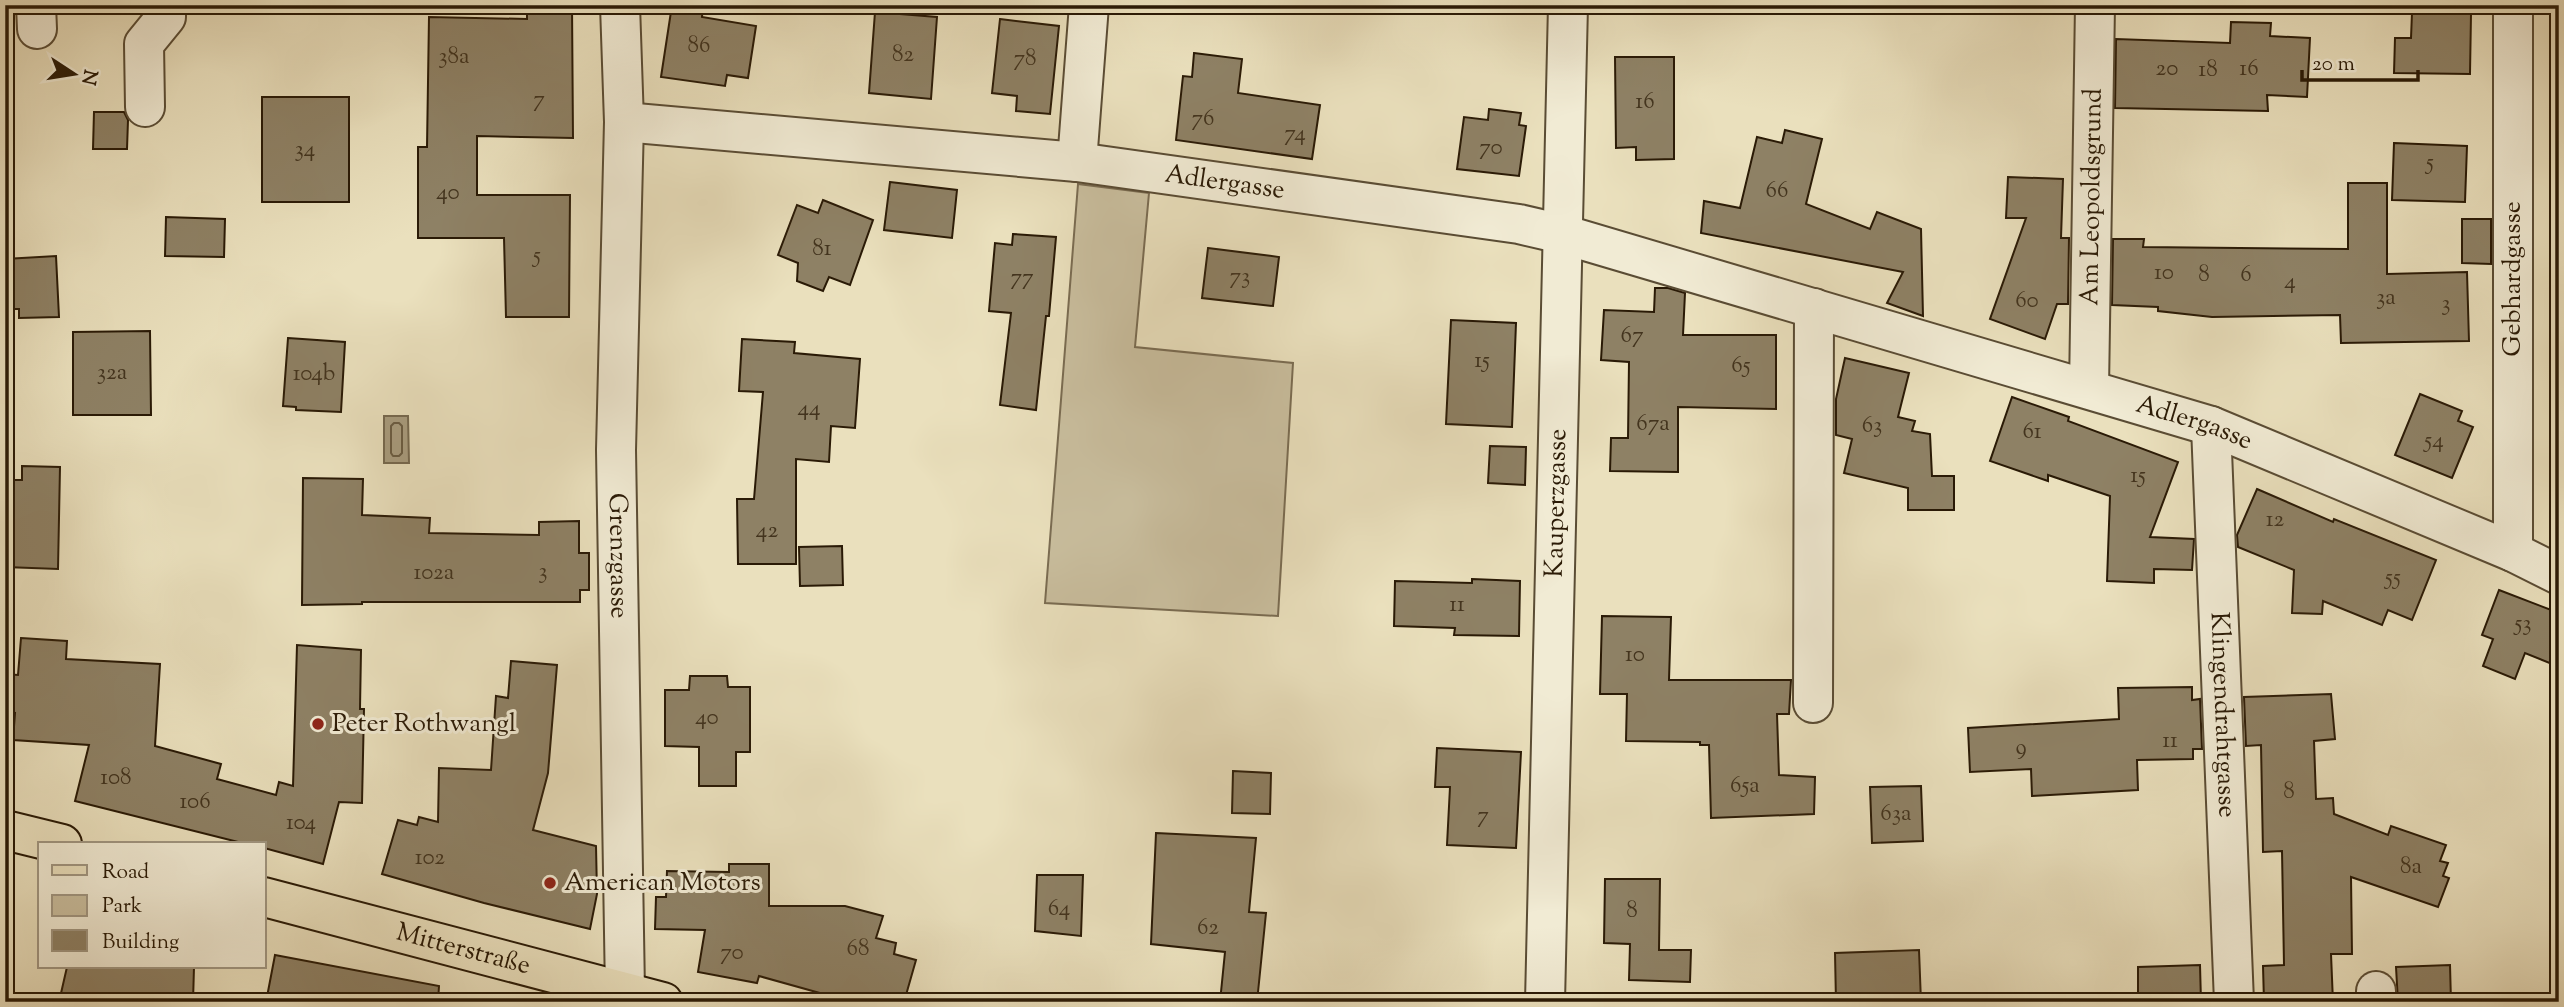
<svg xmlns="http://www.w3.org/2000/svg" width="2564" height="1007" font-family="'Sorts Mill Goudy',serif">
	<rect width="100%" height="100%" fill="#eae0bd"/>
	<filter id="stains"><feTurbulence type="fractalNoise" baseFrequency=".00286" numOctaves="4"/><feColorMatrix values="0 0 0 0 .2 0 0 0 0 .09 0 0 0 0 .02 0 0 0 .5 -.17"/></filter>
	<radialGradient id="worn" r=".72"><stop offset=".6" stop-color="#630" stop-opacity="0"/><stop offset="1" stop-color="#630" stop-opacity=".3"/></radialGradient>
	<!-- green -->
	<path fill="#c9be9e" stroke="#7a6c52" stroke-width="2" d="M 1078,184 L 1149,193 L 1135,347 L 1293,363 L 1278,616 L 1045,603 Z"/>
	<!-- water -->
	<path fill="#a99d7f" stroke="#76694f" stroke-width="2" d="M 384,416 L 408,416 L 409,463 L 384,463 Z"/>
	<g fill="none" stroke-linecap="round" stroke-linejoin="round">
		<!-- shore -->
		<path stroke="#6a5c42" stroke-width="2" d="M 394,423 L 399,423 L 402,426 L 402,453 L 399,456 L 393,456 L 391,453 L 391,426 Z"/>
	</g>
	<!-- building -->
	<g fill="#8e8165" stroke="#2a1a06" stroke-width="2">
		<path d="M 527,5 L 572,5 L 573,138 L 477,136 L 477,195 L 570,195 L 569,317 L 506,317 L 504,238 L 418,238 L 418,147 L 427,147 L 429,17 L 527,19 Z"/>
		<path d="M 672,5 L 703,5 L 702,17 L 756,26 L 748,78 L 727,75 L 725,86 L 661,77 Z"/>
		<path d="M 875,12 L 937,17 L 931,99 L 869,93 Z"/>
		<path d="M 2412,13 L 2471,14 L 2470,74 L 2394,73 L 2395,38 L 2411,38 Z"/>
		<path d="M 1000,19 L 1059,26 L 1050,114 L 1016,111 L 1017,96 L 992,93 Z"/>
		<path d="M 2231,22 L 2271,23 L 2270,36 L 2310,38 L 2307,97 L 2267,95 L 2268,111 L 2115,108 L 2116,39 L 2230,43 Z"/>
		<path d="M 1194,53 L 1242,59 L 1238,93 L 1320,105 L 1312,159 L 1176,140 L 1183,76 L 1192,77 Z"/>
		<path d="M 1615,57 L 1674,57 L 1674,159 L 1636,160 L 1636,147 L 1616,148 Z"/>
		<rect x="262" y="97" width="87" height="105"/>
		<path d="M 1489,109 L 1521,113 L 1519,125 L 1526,126 L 1519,176 L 1457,169 L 1464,117 L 1488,120 Z"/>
		<path d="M 94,112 L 124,112 L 128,120 L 127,149 L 93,149 Z"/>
		<path d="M 1785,130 L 1822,139 L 1806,204 L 1870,229 L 1877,212 L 1921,229 L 1923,316 L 1887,303 L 1903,272 L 1701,233 L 1704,201 L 1740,208 L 1757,137 L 1782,143 Z"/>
		<path d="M 2394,143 L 2467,146 L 2465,202 L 2392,200 Z"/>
		<path d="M 2008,177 L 2063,179 L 2061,238 L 2069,238 L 2068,304 L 2057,304 L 2045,339 L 1990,319 L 2026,218 L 2006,218 Z"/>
		<path d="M 890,182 L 957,190 L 952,238 L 884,230 Z"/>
		<path d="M 2348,183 L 2387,183 L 2387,274 L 2467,272 L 2469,341 L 2341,343 L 2340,315 L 2212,317 L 2158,311 L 2158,307 L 2112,305 L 2113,239 L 2144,239 L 2143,247 L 2348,249 Z"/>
		<path d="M 823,200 L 873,220 L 850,285 L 829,277 L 823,291 L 797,281 L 798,263 L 778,255 L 797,205 L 818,213 Z"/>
		<path d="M 166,217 L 225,219 L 224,257 L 165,256 Z"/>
		<path d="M 2462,219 L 2491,219 L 2491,264 L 2462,263 Z"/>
		<path d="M 1013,234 L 1056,237 L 1049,316 L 1046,316 L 1036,410 L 1000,405 L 1011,313 L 989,311 L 995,243 L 1012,245 Z"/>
		<path d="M 1208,248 L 1279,257 L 1273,306 L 1202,298 Z"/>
		<path d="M 56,256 L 59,317 L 19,318 L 19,309 L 5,309 L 5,259 Z"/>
		<path d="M 1655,288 L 1668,288 L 1685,293 L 1683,335 L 1776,335 L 1776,409 L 1678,407 L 1678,472 L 1610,471 L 1611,438 L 1628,438 L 1629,362 L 1601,360 L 1604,310 L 1654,312 Z"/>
		<path d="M 1451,320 L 1516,323 L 1512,427 L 1446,424 Z"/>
		<path d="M 150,331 L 151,415 L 73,415 L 73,332 Z"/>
		<path d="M 288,338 L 345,342 L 341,412 L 296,410 L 296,407 L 283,406 Z"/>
		<path d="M 742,339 L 795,342 L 794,353 L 860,359 L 855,428 L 831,426 L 829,462 L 796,459 L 796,564 L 738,564 L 737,499 L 754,499 L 763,392 L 739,391 Z"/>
		<path d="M 1845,358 L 1909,373 L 1898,417 L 1915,421 L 1912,431 L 1930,434 L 1932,476 L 1954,476 L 1954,510 L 1908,510 L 1908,488 L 1844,473 L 1852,439 L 1836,435 L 1836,399 Z"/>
		<path d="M 2420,394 L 2462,411 L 2458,421 L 2473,427 L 2452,478 L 2395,455 Z"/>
		<path d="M 2012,397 L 2069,417 L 2068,421 L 2178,462 L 2150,537 L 2194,539 L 2192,570 L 2154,569 L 2154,583 L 2107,581 L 2110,496 L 2048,475 L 2048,481 L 1990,461 Z"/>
		<path d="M 1490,446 L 1526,447 L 1525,485 L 1488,483 Z"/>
		<path d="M 22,466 L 60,467 L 58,569 L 5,567 L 5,480 L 22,480 Z"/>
		<path d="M 303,478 L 363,479 L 362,515 L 430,518 L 429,533 L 539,535 L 539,522 L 579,521 L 579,553 L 589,553 L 589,590 L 580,590 L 580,602 L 362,602 L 362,604 L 302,605 Z"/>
		<path d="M 2257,489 L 2333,522 L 2334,519 L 2436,560 L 2412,620 L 2388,610 L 2382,625 L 2323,601 L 2322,614 L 2292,613 L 2294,570 L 2238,547 L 2237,535 Z"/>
		<path d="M 842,546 L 843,585 L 800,586 L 799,547 Z"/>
		<path d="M 1472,579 L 1520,581 L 1519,636 L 1454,635 L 1455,628 L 1394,626 L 1395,581 L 1472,583 Z"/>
		<path d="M 2499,590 L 2559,613 L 2559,646 L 2552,664 L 2525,653 L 2515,679 L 2483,666 L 2493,639 L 2482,635 Z"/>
		<path d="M 1602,616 L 1671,617 L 1669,680 L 1791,680 L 1789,714 L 1777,714 L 1779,775 L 1815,777 L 1814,814 L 1711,818 L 1709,745 L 1700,745 L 1700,742 L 1626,741 L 1627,694 L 1600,694 Z"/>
		<path d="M 21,638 L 67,641 L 66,659 L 160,664 L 155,746 L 221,764 L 217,779 L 276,795 L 279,782 L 293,786 L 297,645 L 361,650 L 360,709 L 364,709 L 362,803 L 339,802 L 323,864 L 264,848 L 264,844 L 246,844 L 75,801 L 89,745 L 13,740 L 15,713 L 5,712 L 5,674 L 18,675 Z"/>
		<path d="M 511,661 L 557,665 L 548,773 L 533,830 L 596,846 L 597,894 L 590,929 L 484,903 L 382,874 L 398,820 L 417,825 L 419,817 L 438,822 L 439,768 L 491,770 L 496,696 L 508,698 Z"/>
		<path d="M 690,676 L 727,676 L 728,687 L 750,687 L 750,752 L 736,752 L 736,786 L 699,786 L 699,747 L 665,746 L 665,690 L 689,690 Z"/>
		<path d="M 2192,687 L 2192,700 L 2200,699 L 2202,749 L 2193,749 L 2193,759 L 2137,760 L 2138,790 L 2032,796 L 2031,769 L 1970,772 L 1968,728 L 2119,719 L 2118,688 Z"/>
		<path d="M 2331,694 L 2335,739 L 2314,741 L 2316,799 L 2333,798 L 2334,814 L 2388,835 L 2391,826 L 2446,845 L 2440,861 L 2448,863 L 2443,876 L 2449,878 L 2438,907 L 2351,877 L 2352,954 L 2331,954 L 2333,1002 L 2264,1002 L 2263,966 L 2284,965 L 2282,851 L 2263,852 L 2261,745 L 2246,746 L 2244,697 Z"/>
		<path d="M 1437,748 L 1521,752 L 1516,848 L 1447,845 L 1450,787 L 1435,787 Z"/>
		<path d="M 1233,771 L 1271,773 L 1270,814 L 1232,813 Z"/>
		<path d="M 1921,786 L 1923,841 L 1872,843 L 1870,787 Z"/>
		<path d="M 1156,833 L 1256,838 L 1249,912 L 1266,913 L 1257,1002 L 1220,1002 L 1225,952 L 1151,944 Z"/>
		<path d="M 729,864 L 769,864 L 769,906 L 845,906 L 883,916 L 876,938 L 896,943 L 894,954 L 916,960 L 904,1002 L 852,1002 L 759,976 L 757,983 L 698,972 L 705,930 L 655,929 L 656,897 L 666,897 L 667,871 L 729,872 Z"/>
		<path d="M 1037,875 L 1083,875 L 1081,936 L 1035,931 Z"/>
		<path d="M 1605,879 L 1660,879 L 1659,950 L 1691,950 L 1690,982 L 1629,980 L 1630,944 L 1604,943 Z"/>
		<path d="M 1919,950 L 1921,1002 L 1836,1002 L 1835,953 Z"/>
		<path d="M 275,955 L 439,986 L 438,1002 L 266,1002 Z"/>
		<path d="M 2200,965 L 2201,1002 L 2138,1002 L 2138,967 Z"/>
		<path d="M 2450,965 L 2451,1002 L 2398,1002 L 2396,967 Z"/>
		<path d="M 67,967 L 194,967 L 193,1002 L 59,1002 Z"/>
	</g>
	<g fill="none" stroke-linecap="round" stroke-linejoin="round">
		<defs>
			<g id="minor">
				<path d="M 36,5 L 37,29"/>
				<path id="s1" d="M 620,5 L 624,122 L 616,450 L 625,992"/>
				<path d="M 145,107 L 144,44 L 166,17 L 166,5"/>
				<path id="s2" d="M 624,122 L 1077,162 L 1519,224 L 1562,234 L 2211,426 L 2513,552 L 2559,575"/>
				<path d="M 1077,162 L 1089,5"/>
				<path id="s3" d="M 2089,389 L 2095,5"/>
				<path id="s4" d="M 2211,426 L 2234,1002"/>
				<path d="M 2513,552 L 2513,5"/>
				<path d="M 1813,703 L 1814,308"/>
				<path d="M 2376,991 L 2376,1002"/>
				<path id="s5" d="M 1545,1002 L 1568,5"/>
			</g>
			<g id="major">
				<path d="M 5,830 L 62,844"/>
				<path id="s6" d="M 264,897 L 663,1002"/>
			</g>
		</defs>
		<!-- minor casing -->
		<use href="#minor" stroke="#5a4c34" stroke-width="42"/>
		<!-- major casing -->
		<use href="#major" stroke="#2a1a06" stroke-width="42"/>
		<!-- minor -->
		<use href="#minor" stroke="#f1ebd4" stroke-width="38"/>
		<!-- major -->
		<use href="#major" stroke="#eae0bd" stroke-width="38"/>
	</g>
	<!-- markers -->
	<g fill="#8f2418" stroke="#f1ebd4" stroke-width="2.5">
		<circle cx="318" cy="724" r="7"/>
		<circle cx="550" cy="883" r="7"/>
	</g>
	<g text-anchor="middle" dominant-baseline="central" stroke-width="6" stroke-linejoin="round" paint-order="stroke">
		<!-- number labels -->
		<g font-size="23" fill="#43341e">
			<text x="699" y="46">86</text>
			<text x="903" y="55">82</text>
			<text x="454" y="57">38a</text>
			<text x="1025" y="59">78</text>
			<text x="2167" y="69">20</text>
			<text x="2249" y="69">16</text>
			<text x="2208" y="70">18</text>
			<text x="539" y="100">7</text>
			<text x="1645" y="102">16</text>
			<text x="1203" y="119">76</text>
			<text x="1295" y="134">74</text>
			<text x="1491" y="148">70</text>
			<text x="305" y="150">34</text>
			<text x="2430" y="163">5</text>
			<text x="1777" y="191">66</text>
			<text x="448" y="193">40</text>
			<text x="822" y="249">81</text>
			<text x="537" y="256">5</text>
			<text x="2164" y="273">10</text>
			<text x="2204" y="275">8</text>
			<text x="2246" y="275">6</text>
			<text x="1240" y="277">73</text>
			<text x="1022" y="278">77</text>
			<text x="2290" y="282">4</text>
			<text x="2386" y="298">3a</text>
			<text x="2027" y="301">60</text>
			<text x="2446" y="304">3</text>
			<text x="1632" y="336">67</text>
			<text x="1482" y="361">15</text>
			<text x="1741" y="366">65</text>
			<text x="112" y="373">32a</text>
			<text x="314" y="374">104b</text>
			<text x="809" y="409">44</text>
			<text x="1653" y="424">67a</text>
			<text x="1872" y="426">63</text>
			<text x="2032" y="432">61</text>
			<text x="2434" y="441">54</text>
			<text x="2138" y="476">15</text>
			<text x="2275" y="520">12</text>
			<text x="767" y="531">42</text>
			<text x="543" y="572">3</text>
			<text x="434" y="573">102a</text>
			<text x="2393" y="578">55</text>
			<text x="1457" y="605">11</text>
			<text x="2523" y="624">53</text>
			<text x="1635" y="655">10</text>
			<text x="707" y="718">40</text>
			<text x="2170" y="741">11</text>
			<text x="2021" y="748">9</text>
			<text x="116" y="778">108</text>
			<text x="1745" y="786">65a</text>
			<text x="2289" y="792">8</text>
			<text x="195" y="802">106</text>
			<text x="1896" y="814">63a</text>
			<text x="1483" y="816">7</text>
			<text x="301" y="823">104</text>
			<text x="430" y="858">102</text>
			<text x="2411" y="867">8a</text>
			<text x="1059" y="909">64</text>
			<text x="1632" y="911">8</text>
			<text x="1208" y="928">62</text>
			<text x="858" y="949">68</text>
			<text x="732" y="953">70</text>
		</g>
		<!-- street labels -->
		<g font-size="26" fill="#2a1a06" stroke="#f1ebd4">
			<text stroke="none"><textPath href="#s2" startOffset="604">Adlergasse</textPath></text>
			<text stroke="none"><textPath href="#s3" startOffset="192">Am Leopoldsgrund</textPath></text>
			<text transform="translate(2513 279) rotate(-90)">Gebhardgasse</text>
			<text stroke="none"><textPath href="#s2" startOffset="1605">Adlergasse</textPath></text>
			<text stroke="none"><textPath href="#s5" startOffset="499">Kauperzgasse</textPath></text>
			<text stroke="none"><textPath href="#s1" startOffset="551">Grenzgasse</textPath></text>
			<text stroke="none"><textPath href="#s4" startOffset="289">Klingendrahtgasse</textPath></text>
			<text stroke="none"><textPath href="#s6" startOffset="206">Mitterstraße</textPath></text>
		</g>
		<!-- poi labels -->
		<g font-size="26" fill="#2a1a06" stroke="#f1ebd4" text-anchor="start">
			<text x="332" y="724">Peter Rothwangl</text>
			<text x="564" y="883">American Motors</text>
		</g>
	</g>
	<!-- margin -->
	<rect width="2564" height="1007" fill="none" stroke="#eae0bd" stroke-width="28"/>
	<rect x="7" y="7" width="2550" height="993" fill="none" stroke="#2a1a06" stroke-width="3.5"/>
	<rect x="14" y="14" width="2536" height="979" fill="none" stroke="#2a1a06" stroke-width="2"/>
	<!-- legend -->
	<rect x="38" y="842" width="228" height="126" fill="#f1ebd4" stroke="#a19782" stroke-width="2"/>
	<rect x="52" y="865" width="35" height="10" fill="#eae0bd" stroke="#a19782" stroke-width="2"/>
	<text x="102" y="878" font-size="21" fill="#2a1a06">Road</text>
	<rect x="52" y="895" width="35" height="21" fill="#c9be9e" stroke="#a19782" stroke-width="2"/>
	<text x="102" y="912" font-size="21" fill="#2a1a06">Park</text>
	<rect x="52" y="930" width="35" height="21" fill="#8e8165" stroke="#a19782" stroke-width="2"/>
	<text x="102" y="948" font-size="21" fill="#2a1a06">Building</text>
	<!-- north arrow -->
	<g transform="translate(74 74) rotate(102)" stroke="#f1ebd4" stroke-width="5" paint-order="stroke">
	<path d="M0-5L12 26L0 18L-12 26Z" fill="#2a1a06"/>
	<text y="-10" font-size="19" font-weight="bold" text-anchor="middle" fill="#2a1a06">N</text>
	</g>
	<!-- scale -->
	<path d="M2302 70v10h116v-10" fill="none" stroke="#2a1a06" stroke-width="3.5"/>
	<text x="2312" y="70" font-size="21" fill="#2a1a06" stroke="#f1ebd4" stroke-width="5" paint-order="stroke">20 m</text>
	<rect width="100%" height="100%" filter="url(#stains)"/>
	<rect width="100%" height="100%" fill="url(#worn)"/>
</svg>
